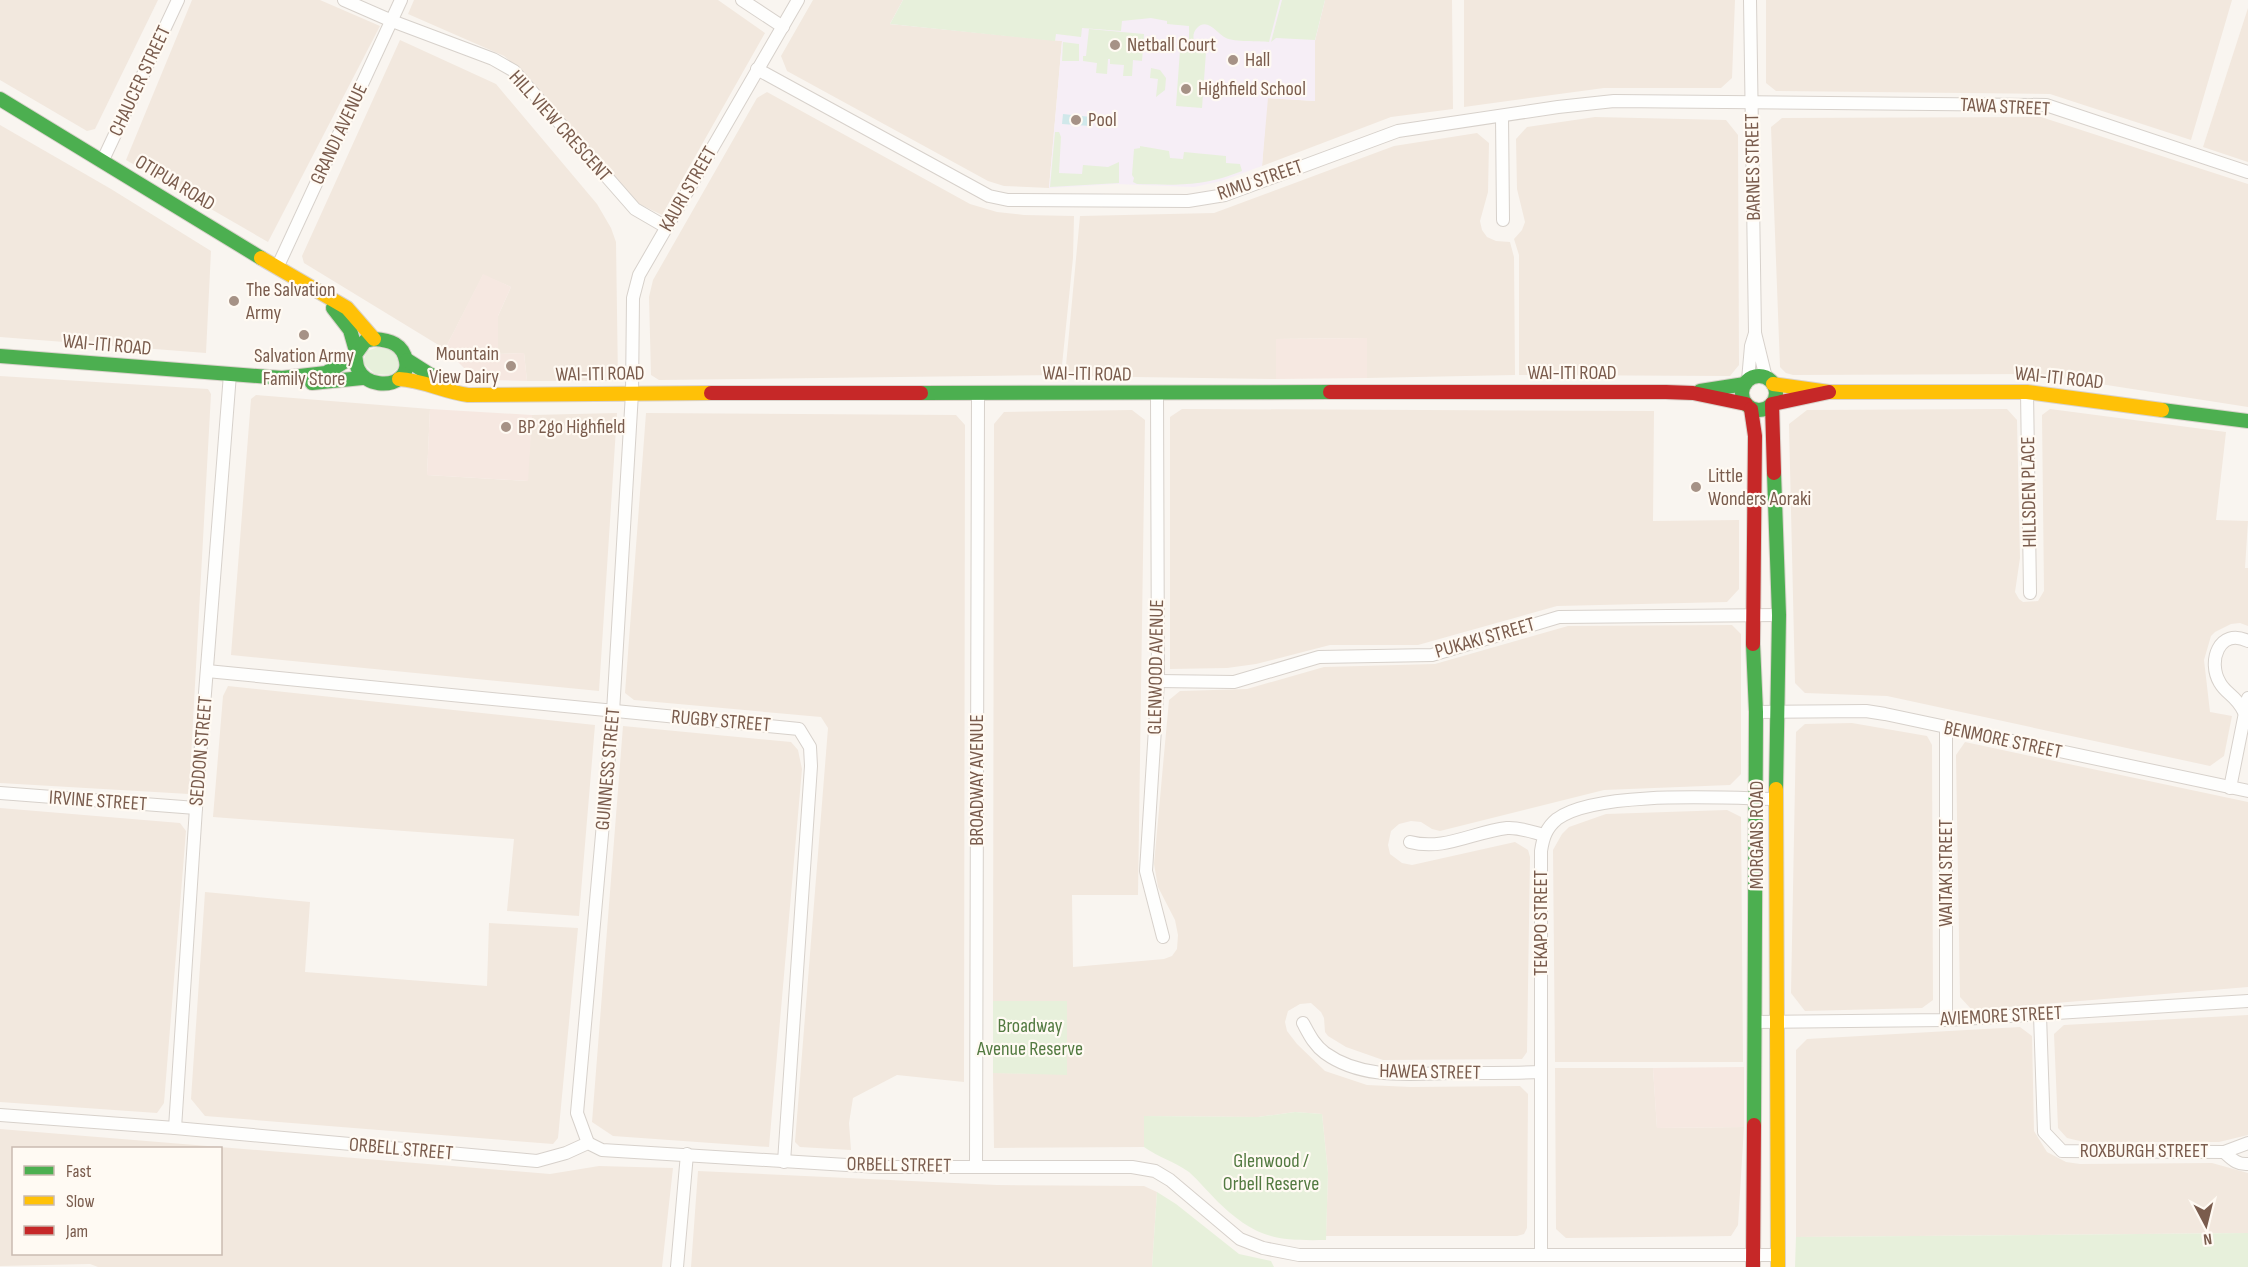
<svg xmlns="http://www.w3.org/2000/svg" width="2248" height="1267" font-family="'Sofia Sans Condensed',sans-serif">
	<rect width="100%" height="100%" fill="#f9f5f0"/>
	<!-- residential -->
	<g fill="#f2e8de" fill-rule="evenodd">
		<path d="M 0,0 L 158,0 L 95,129 L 87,131 L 0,80 Z"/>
		<path d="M 192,0 L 320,0 L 380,26 L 268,242 L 126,160 Z"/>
		<path d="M 414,0 L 718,0 L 765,33 L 662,215 L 627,198 L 531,80 L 504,56 L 408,14 Z"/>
		<path d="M 813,0 L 903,0 L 890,24 L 1062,41 L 1049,188 L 1004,186 L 988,181 L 787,71 L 781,56 Z"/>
		<path d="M 1325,0 L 1452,0 L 1453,109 L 1391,117 L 1262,166 L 1267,98 L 1315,101 L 1315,40 Z"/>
		<path d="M 1464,0 L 1735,0 L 1732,78 L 1721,88 L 1604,88 L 1464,107 Z"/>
		<path d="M 1766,0 L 2232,0 L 2191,140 L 2050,94 L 1776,91 L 1766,83 Z"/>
		<path d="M 2248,8 L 2248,162 L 2203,147 Z"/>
		<path d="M 400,40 L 496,84 L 597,204 L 611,228 L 616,242 L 618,381 L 527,381 L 524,353 L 498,354 L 498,316 L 511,287 L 483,275 L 445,349 L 304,263 L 302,256 Z"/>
		<path d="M 767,92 L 970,204 L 997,212 L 1024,215 L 1074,216 L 1073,258 L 1061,375 L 659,380 L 651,375 L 649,297 L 653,280 L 757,98 Z"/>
		<path d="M 1595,117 L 1726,120 L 1738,135 L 1739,365 L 1730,376 L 1519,375 L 1519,255 L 1514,239 L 1522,230 L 1525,222 L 1517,189 L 1516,139 L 1527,127 Z"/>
		<path d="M 2041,117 L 2248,184 L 2248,407 L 2036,374 L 1793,375 L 1786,373 L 1780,367 L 1771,127 L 1782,118 Z"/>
		<path d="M 0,125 L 111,189 L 211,251 L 206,353 L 0,337 Z"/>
		<path d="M 1477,133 L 1489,143 L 1488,192 L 1480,221 L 1482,230 L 1487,237 L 1496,241 L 1510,242 L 1514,257 L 1515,375 L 1367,378 L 1367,338 L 1276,339 L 1276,379 L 1065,376 L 1080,216 L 1214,213 L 1394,146 Z"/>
		<path d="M 0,376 L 208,389 L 211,394 L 189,794 L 0,783 Z"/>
		<path d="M 256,395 L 430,409 L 427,475 L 527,481 L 532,415 L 617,413 L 599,691 L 231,655 L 251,399 Z"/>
		<path d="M 1182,409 L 1654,411 L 1653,521 L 1739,520 L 1739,589 L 1727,602 L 1557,606 L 1418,645 L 1330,645 L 1256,664 L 1227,668 L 1170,669 L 1170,417 Z"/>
		<path d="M 2007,409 L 2017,420 L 2020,558 L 2015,592 L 2019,599 L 2023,602 L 2038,601 L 2044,591 L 2042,415 L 2050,409 L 2226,432 L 2216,520 L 2248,521 L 2245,568 L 2248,568 L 2248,626 L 2240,623 L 2231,624 L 2215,632 L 2211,636 L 2204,660 L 2210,712 L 2232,716 L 2224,756 L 2210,766 L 1887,696 L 1805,693 L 1795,683 L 1789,424 L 1807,410 Z"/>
		<path d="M 1132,410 L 1145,420 L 1138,895 L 1072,895 L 1073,967 L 1164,959 L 1172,956 L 1177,949 L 1178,935 L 1175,920 L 1158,887 L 1154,864 L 1169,700 L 1180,691 L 1247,689 L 1324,667 L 1435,664 L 1568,626 L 1732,625 L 1741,634 L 1741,774 L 1730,785 L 1604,790 L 1440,831 L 1432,829 L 1421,822 L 1411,821 L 1399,824 L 1391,831 L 1388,845 L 1390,854 L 1402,863 L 1412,865 L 1515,842 L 1528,850 L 1530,857 L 1527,1052 L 1522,1059 L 1383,1060 L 1346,1047 L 1328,1036 L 1325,1032 L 1324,1018 L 1321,1012 L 1311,1003 L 1300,1004 L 1288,1011 L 1285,1022 L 1287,1031 L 1297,1044 L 1325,1071 L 1367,1085 L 1411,1087 L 1520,1086 L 1528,1094 L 1527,1228 L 1524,1234 L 1517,1236 L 1326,1236 L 1328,1173 L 1322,1114 L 1295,1112 L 1258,1117 L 1144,1116 L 1144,1147 L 994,1148 L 993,1073 L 1067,1074 L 1067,1001 L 993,1001 L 994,424 L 1004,412 Z"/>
		<path d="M 646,413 L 956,415 L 965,425 L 964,1082 L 897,1075 L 853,1098 L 849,1123 L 851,1150 L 800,1147 L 795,1142 L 828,728 L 821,717 L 634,700 L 625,693 Z"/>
		<path d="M 228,686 L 595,725 L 579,916 L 507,911 L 514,839 L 213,817 L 223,696 Z"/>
		<path d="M 1852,723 L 1927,736 L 1932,745 L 1933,1000 L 1922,1008 L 1805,1011 L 1791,993 L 1796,732 L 1805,724 Z"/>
		<path d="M 623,726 L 791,742 L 798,750 L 802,769 L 769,1147 L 613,1136 L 592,1122 Z"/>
		<path d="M 1965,742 L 2248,802 L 2248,987 L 1972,1010 L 1960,997 L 1956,755 Z"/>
		<path d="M 0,808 L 180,823 L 186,831 L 164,1103 L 157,1113 L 0,1102 Z"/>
		<path d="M 1727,810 L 1741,817 L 1743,1062 L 1555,1062 L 1553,850 L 1562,834 L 1569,827 L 1606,814 Z"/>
		<path d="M 205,892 L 310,902 L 305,972 L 487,986 L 489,923 L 578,928 L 558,1138 L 553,1144 L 205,1116 L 191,1099 Z"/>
		<path d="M 2248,1015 L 2248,1135 L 2219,1142 L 2084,1142 L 2067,1138 L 2058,1128 L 2054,1034 L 2064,1025 Z"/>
		<path d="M 2020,1027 L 2032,1036 L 2034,1131 L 2047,1152 L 2066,1162 L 2080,1164 L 2212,1163 L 2248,1173 L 2248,1233 L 1796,1237 L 1796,1050 L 1807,1039 Z"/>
		<path d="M 1555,1068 L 1653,1068 L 1657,1128 L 1744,1127 L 1738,1225 L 1731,1236 L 1566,1238 L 1556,1229 Z"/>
		<path d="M 0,1129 L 550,1174 L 599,1166 L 673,1168 L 662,1267 L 98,1267 L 90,1264 L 0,1266 ZM 220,1148 L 220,1254 L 14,1254 L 14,1148 Z"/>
		<path d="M 698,1171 L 997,1185 L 1144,1186 L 1157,1192 L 1152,1267 L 691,1267 Z"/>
	</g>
	<!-- commercial -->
	<g fill="#f6e8e1">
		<path d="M 483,274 L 511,287 L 498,316 L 498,354 L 524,353 L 527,381 L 490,380 L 466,370 L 445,349 Z"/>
		<path d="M 1367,338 L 1367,378 L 1276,379 L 1276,339 Z"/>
		<path d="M 430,409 L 532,415 L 528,481 L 427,475 Z"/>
		<path d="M 1744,1067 L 1744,1127 L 1657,1128 L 1653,1068 Z"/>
	</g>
	<!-- education -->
	<path fill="#f6eef6" d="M 903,0 L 1325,0 L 1315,41 L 1315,101 L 1268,98 L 1262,166 L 1221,181 L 1194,187 L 1116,184 L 1049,188 L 1062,41 L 890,24 Z"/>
	<!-- green -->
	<g fill="#e7f0db">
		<path d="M 903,0 L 1280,0 L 1269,42 C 1259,41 1234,42 1226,38 C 1217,34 1208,17 1197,28 C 1193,32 1193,37 1194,42 L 1189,44 L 1189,26 L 1167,24 L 1167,21 L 1151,18 L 1122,21 L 1121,31 L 1082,28 L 1081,37 L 1056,34 L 1055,41 L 890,24 Z"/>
		<path d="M 1282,0 L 1325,0 L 1315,40 L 1276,38 L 1271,42 Z"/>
		<path d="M 1089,29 L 1144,34 L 1142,61 L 1133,60 L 1132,76 L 1123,76 L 1124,65 L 1110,64 L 1110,59 L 1108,59 L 1107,74 L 1096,73 L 1097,63 L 1083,61 L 1083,56 L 1086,56 Z"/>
		<path d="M 1063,42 L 1079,44 L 1079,61 L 1062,61 Z"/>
		<path d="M 1180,50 L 1206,52 L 1202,108 L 1176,106 Z"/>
		<path d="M 1151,68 L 1160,70 L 1166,78 L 1165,90 L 1156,97 L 1158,79 L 1150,78 Z"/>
		<path d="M 1055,132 L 1059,132 L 1061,137 L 1059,173 L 1082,174 L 1083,165 L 1108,167 L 1119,162 L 1119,183 L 1050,187 Z"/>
		<path d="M 1140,146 L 1169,151 L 1170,158 L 1183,159 L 1184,152 L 1226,156 L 1226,163 L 1240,164 L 1242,171 C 1202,187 1179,185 1137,184 L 1133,182 L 1134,178 L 1132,175 L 1134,149 L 1140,148 Z"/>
		<path d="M 378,347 L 392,350 L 399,361 L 398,368 L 390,375 L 375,374 L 364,364 L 364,359 L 367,351 Z"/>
		<path d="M 993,1001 L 1067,1001 L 1067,1075 L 993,1073 Z"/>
		<path d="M 1295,1112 L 1322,1114 L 1328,1173 L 1326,1240 C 1275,1241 1256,1238 1218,1202 C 1208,1192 1199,1181 1189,1172 C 1175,1162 1158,1157 1144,1147 L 1144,1116 L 1258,1117 Z"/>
		<path d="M 1157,1192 L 1176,1204 L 1239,1254 L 1271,1261 L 1274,1267 L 1152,1267 Z"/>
		<path d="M 2248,1233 L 2248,1267 L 1795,1267 L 1796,1237 Z"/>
	</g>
	<!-- water -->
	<path fill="#d0e8ea" d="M 1063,114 L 1091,117 L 1090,126 L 1062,124 Z"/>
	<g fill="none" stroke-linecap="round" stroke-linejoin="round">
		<defs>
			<g id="street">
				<path d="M 344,0 L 392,21 L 493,59 L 514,71 L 635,209 L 666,227"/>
				<path d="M 742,0 L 783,27"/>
				<path d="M 1750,0 L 1755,333"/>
				<path d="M 757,69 L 989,196 L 1008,200 L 1188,201 L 1225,195 L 1398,131 L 1558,107 L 1614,101 L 2046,105 L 2248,172"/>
				<path d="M 1502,116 L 1503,220"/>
				<path d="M 102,162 L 178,0"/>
				<path d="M 277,268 L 401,0"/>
				<path d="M 1748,380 L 1751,346 L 1755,333 L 1766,378"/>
				<path d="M 2027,392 L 2030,593"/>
				<path d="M 1157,394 L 1158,681 L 1146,871 L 1163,937"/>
				<path d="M 207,671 L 799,729 L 810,747 L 811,766 L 784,1162"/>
				<path d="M 1158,681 L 1234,682 L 1319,657 L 1432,655 L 1559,617 L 1779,615"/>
				<path d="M 1756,712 L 1866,711 L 1885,714 L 2248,791"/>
				<path d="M 2244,712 C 2236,695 2227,695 2220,683 C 2207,662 2219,627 2248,641"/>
				<path d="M 1946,727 L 1946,1020"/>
				<path d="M 2230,788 L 2248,698"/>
				<path d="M 0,793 L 196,808"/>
				<path d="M 1410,842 C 1444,851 1473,832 1507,828 C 1519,827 1532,832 1544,835"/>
				<path d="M 2040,1015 L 2044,1132 L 2062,1151 L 2224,1152 L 2248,1143"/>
				<path d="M 1755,1022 L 1946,1020 L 2248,1001"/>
				<path d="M 1303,1023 C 1309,1034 1314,1045 1325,1053 C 1361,1079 1407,1074 1449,1073 C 1480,1073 1510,1073 1541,1072"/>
				<path d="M 0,1115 L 175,1128 L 537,1161 L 566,1153 L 588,1143 L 602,1150 L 879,1167 L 1132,1167 L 1155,1171 L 1170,1180 L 1240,1239 L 1263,1248 L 1299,1255 L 1778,1255"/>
				<path d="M 175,1128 L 196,808 L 230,374"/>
				<path d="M 588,1143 L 577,1113 L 613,712 L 632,393 L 633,298 L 639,275 L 798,0"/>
				<path d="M 2224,1152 C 2232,1159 2237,1165 2248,1164"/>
				<path d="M 976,1166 L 978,393"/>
				<path d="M 1541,1255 L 1541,851 C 1543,838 1546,828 1557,819 C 1596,790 1726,798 1776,799"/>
				<path d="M 677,1267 L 687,1154"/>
			</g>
			<g id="fast">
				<path d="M 0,99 L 261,258"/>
				<path d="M 333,308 L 350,330 L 356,351"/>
				<path d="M 374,339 C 390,340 403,344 406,361 C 407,366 406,371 403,375 C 392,389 365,385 358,369 C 356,365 356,359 355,355 L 365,341 Z"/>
				<path d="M 0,356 L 282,378 L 326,373 L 355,355"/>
				<path d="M 407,360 L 429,374 L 445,381"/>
				<circle cx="1759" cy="393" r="17"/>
				<path d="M 312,383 L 362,378"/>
				<path d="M 1700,391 L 1745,384"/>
				<path d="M 921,393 L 1330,392"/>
				<path d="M 2162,410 L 2248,421"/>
				<path d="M 1774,473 L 1779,615 L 1776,789"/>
				<path d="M 1753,644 L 1756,712 L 1754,1125"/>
			</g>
			<g id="slow">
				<path d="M 261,258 L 347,308 L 374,339"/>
				<path d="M 399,379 C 423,380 444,392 468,395 L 711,393"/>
				<path d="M 1773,384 L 1829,392 L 2027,392 L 2162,410"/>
				<path d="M 1776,789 L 1778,1267"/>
			</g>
			<g id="jam">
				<path d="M 1330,392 L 1666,392 L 1693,393 L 1746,404"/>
				<path d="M 711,393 L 921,393"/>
				<path d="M 1751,409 L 1755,436 L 1753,644"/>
				<path d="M 1774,473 L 1772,404 L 1829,392"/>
				<path d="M 1753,1267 L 1754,1125"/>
			</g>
		</defs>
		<!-- street casing -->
		<use href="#street" stroke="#d7d1cb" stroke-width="14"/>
		<!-- fast casing -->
		<use href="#fast" stroke="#d9d2cb" stroke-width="16"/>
		<!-- slow casing -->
		<use href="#slow" stroke="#d9d2cb" stroke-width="16"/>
		<!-- jam casing -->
		<use href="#jam" stroke="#d9d2cb" stroke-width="16"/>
		<!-- street -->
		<use href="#street" stroke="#fefefd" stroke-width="12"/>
		<!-- fast -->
		<use href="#fast" stroke="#4caf50" stroke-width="14"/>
		<!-- slow -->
		<use href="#slow" stroke="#ffc107" stroke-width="14"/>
		<!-- jam -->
		<use href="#jam" stroke="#c62828" stroke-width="14"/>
	</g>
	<!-- markers -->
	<g fill="#a69286" stroke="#fffaf3" stroke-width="2">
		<circle cx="1115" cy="45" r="6"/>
		<circle cx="1233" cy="60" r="6"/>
		<circle cx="1186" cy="89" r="6"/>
		<circle cx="1076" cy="120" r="6"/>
		<circle cx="234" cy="301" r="6"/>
		<circle cx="304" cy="335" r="6"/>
		<circle cx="511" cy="366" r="6"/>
		<circle cx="506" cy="427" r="6"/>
		<circle cx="1696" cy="487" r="6"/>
	</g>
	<g text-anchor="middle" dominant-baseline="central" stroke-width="4.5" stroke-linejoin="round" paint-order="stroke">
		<!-- poi labels -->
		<g font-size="20" fill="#7a5c4d" stroke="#fffaf3" text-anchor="start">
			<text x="1127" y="45">Netball Court</text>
			<text x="1245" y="60">Hall</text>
			<text x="1198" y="89">Highfield School</text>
			<text x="1088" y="120">Pool</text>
			<text x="246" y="290">The Salvation<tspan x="246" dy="23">Army</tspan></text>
			<text x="499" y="354" text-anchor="end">Mountain<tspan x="499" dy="23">View Dairy</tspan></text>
			<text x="304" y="356" text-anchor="middle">Salvation Army<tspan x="304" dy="23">Family Store</tspan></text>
			<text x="518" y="427">BP 2go Highfield</text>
			<text x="1708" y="476">Little<tspan x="1708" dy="23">Wonders Aoraki</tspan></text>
		</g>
		<!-- street labels -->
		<g font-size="20" fill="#7a5c4d" stroke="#fffaf3">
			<text transform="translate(140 81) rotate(-65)">CHAUCER STREET</text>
			<text transform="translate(2005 107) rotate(3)">TAWA STREET</text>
			<text transform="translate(560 126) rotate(48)">HILL VIEW CRESCENT</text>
			<text transform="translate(339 134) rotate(-65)">GRANDI AVENUE</text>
			<text transform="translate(1753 167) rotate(-91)">BARNES STREET</text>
			<text transform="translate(1260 180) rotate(-19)">RIMU STREET</text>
			<text transform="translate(175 183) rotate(31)">OTIPUA ROAD</text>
			<text transform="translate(688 189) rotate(-60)">KAURI STREET</text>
			<text transform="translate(107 345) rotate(5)">WAI-ITI ROAD</text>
			<text x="1572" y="373">WAI-ITI ROAD</text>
			<text transform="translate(600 374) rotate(-1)">WAI-ITI ROAD</text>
			<text transform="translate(1087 374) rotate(1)">WAI-ITI ROAD</text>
			<text transform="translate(2059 378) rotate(6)">WAI-ITI ROAD</text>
			<text transform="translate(2029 492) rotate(-91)">HILLSDEN PLACE</text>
			<text transform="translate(1485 638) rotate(-16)">PUKAKI STREET</text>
			<text transform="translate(1156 667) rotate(-89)">GLENWOOD AVENUE</text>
			<text transform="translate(721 721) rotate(5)">RUGBY STREET</text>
			<text transform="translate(2003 740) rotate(12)">BENMORE STREET</text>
			<text transform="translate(201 751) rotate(-85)">SEDDON STREET</text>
			<text transform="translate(608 769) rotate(-85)">GUINNESS STREET</text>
			<text transform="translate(977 780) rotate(-90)">BROADWAY AVENUE</text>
			<text transform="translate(98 801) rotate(4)">IRVINE STREET</text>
			<text transform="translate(1757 835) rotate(-90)">MORGANS ROAD</text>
			<text transform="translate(1946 873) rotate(-90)">WAITAKI STREET</text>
			<text transform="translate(1541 923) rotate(-90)">TEKAPO STREET</text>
			<text transform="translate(2001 1016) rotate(-3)">AVIEMORE STREET</text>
			<text transform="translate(1430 1072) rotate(1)">HAWEA STREET</text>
			<text transform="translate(401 1149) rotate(5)">ORBELL STREET</text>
			<text x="2144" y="1151">ROXBURGH STREET</text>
			<text transform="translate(899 1165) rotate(1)">ORBELL STREET</text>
		</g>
		<!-- park labels -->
		<g font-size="20" fill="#537a41" stroke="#fffaf3">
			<text x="1030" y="1026">Broadway<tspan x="1030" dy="23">Avenue Reserve</tspan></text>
			<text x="1271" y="1161">Glenwood /<tspan x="1271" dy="23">Orbell Reserve</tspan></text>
		</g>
	</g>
	<!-- legend -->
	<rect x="12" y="1147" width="210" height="108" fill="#fffaf3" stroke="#cabbb1" stroke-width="1.5"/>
	<rect x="24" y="1166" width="30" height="9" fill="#4caf50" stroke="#cabbb1" stroke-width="1.5"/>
	<text x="66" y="1177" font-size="18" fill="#7a5c4d">Fast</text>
	<rect x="24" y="1196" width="30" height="9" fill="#ffc107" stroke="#cabbb1" stroke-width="1.5"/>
	<text x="66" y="1207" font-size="18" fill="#7a5c4d">Slow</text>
	<rect x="24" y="1226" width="30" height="9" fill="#c62828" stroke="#cabbb1" stroke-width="1.5"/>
	<text x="66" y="1237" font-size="18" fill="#7a5c4d">Jam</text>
	<!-- north arrow -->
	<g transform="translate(2206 1225) rotate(173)" stroke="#fffaf3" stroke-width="4.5" paint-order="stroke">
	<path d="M0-4.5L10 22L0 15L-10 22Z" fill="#7a5c4d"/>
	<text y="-9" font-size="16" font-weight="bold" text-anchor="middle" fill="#7a5c4d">N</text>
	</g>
</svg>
